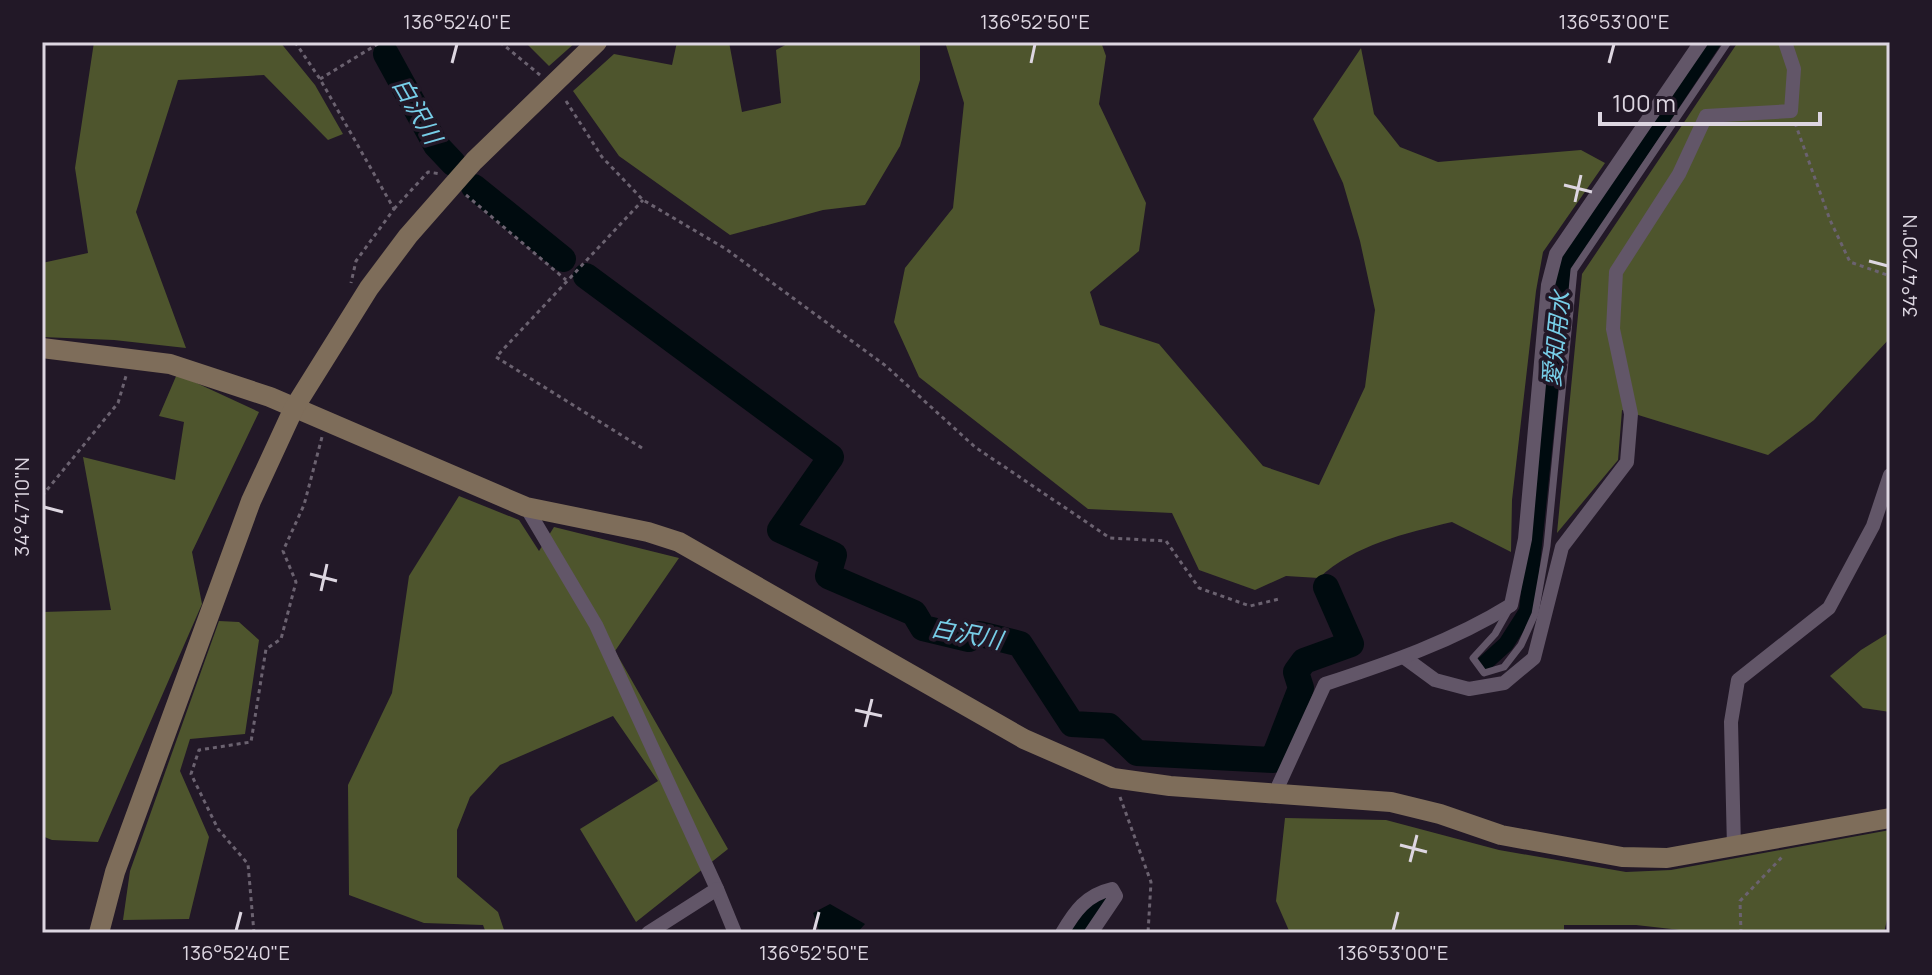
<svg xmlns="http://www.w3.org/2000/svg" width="1932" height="975" font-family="Manrope,'Noto Sans JP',sans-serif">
	<rect width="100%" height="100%" fill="#221827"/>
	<!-- forest -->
	<g fill="#4e552d">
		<path d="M 94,42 L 280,42 L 315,85 L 343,134 L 328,140 L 264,75 L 178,80 L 136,212 L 186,348 L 114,340 L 42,337 L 42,263 L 88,253 L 75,168 Z"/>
		<path d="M 525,42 L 576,42 L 549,66 Z"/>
		<path d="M 677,42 L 729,42 L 742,112 L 781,103 L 776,50 L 791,42 L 920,42 L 920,80 L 900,146 L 865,205 L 823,210 L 730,235 L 619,156 L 573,91 L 614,54 L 672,65 Z"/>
		<path d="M 945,42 L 1101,42 L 1106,56 L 1099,104 L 1146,203 L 1139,251 L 1090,292 L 1100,325 L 1159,344 L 1263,466 L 1319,485 L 1365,387 L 1375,310 L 1360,241 L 1343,183 L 1313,119 L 1361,48 L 1374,114 L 1400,147 L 1438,162 L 1581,150 L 1605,163 L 1543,252 L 1536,291 L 1512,500 L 1511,552 L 1452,522 C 1406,533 1354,545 1319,578 L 1286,576 L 1255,590 L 1199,570 L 1172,513 L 1088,509 L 919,377 L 894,322 L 905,268 L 953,208 L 964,103 Z"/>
		<path d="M 1738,42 L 1890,42 L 1890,338 L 1814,420 L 1768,455 L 1622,410 L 1618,460 L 1557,533 L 1582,274 Z"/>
		<path d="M 177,374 L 259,412 L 192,552 L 202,604 L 98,842 L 52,840 L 42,836 L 42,612 L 111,610 L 83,457 L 175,480 L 184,422 L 159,416 Z"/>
		<path d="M 459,496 L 519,520 L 539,551 L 554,527 L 679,558 L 615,651 L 728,849 L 636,922 L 580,829 L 658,781 L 613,716 L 500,765 L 470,797 L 457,830 L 457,877 L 498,912 L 505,933 L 486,933 L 483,925 L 424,923 L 349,895 L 348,785 L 392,693 L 409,576 Z"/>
		<path d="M 219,621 L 239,622 L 259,640 L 245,734 L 190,739 L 180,771 L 209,837 L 189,919 L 123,920 L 130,871 Z"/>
		<path d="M 1890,632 L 1890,712 L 1863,708 L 1830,676 L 1861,650 Z"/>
		<path d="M 1285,818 L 1386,820 L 1499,850 L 1626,872 L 1671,870 L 1890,830 L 1890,906 L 1884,933 L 1707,933 L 1636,925 L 1564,925 L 1564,933 L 1290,933 L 1276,901 Z"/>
	</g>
	<!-- water -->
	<path fill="#000b0f" d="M 830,904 L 865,924 L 857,933 L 820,933 L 813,913 Z"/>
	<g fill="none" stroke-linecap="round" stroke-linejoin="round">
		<!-- canal -->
		<g stroke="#000b0f" stroke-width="16">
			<path d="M 1484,664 L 1506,644 L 1527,611 L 1563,268 L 1713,42"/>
			<path d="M 1074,933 L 1089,912 L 1111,895"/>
		</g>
		<!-- river -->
		<g stroke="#000b0f" stroke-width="26">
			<path d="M 386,54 L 436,145 L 453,163"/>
			<path d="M 474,187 L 563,259"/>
			<path d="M 586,276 L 831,457 L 780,530 L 834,555 L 828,576 L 914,613 L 923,628 L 969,639 L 980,634 L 1020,644 L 1072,724 L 1109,726 L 1137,753 L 1273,760 L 1301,688 L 1296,672 L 1304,661 L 1351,644 L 1326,587"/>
		</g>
		<!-- path -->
		<g stroke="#6b6270" stroke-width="3" stroke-dasharray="4 4" stroke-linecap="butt">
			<path d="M 295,42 L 320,79 L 394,209 L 356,261 L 351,283"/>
			<path d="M 500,42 L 540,75"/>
			<path d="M 320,79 L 381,42"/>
			<path d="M 566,101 L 602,157 L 643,200 L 726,249 L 886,366 L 975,447 L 1110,538 L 1166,541 L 1199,588 L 1250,606 L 1279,599"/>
			<path d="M 1795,123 L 1830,220 L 1850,262 L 1890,276"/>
			<path d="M 466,195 L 566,280"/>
			<path d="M 394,209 L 428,172 L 441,174"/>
			<path d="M 642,448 L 496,357 L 643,200"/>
			<path d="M 42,496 L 118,403 L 126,376"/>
			<path d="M 1120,797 L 1151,882 L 1148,933"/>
			<path d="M 254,933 L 248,864 L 218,829 L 191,774 L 199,750 L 251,742 L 266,649 L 281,639 L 296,582 L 283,551 L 304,505 L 322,437"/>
			<path d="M 1741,933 L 1740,901 L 1784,855"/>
		</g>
		<!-- lane -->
		<path stroke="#625668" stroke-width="7" d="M 1508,611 L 1495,634 L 1473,658 L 1484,673 L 1504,667 L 1521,645 L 1535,614 L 1547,546 L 1574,270 L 1728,42"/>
		<!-- street -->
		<g stroke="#625668" stroke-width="14">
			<path d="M 526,507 L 596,625 L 717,889 L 735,933"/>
			<path d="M 1405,658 L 1435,680 L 1469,689 L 1504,683 L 1534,658 L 1562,547 L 1627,462 L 1631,414 L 1613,329 L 1616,272 L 1679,174 L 1706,116 L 1791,111 L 1794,69 L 1785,42"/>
			<path d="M 1275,793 L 1325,684 C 1389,663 1453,641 1511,605 L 1525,539 L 1548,285 L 1556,254 L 1701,42"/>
			<path d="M 1734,847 L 1731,722 L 1738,680 L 1829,608 L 1873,526 L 1890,475"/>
			<path d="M 648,933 L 717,889"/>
			<path d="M 1062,933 C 1075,911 1086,895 1112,889 L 1116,896 L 1091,933"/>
		</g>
		<!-- secondary -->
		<g stroke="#7e6d5a" stroke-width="20">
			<path d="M 42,348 L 170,364 L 270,397 L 526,507 L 648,532 L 679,542 L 1024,739 L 1113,778 L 1170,786 L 1391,802 L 1440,814 L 1501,835 L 1622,857 L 1667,858 L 1890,818"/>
			<path d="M 99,933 L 115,872 L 251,501 L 294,408 L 369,288 L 408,236 L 474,161 L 597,42"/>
		</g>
	</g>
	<!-- ticks -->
	<path fill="none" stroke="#ddd6e1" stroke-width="3" d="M 452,63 L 457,44M 1031,63 L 1035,44M 1609,63 L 1614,44M 1564,185 L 1592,192M 1575,202 L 1581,175M 1869,261 L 1888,266M 44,507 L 63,512M 310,574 L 337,581M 321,591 L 327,564M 855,710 L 882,716M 865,727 L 872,699M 1400,845 L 1427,852M 1410,862 L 1417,835M 236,931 L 241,912M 814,931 L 819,912M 1393,931 L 1398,912"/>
	<g text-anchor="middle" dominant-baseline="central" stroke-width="7" stroke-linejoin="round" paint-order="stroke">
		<!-- water labels -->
		<g font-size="24" font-style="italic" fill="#77cde7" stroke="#221827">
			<text transform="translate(418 110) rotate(60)">白沢川</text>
			<text transform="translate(1555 339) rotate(-84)">愛知用水</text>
			<text transform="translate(967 633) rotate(11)">白沢川</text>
		</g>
	</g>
	<!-- border -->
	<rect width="1932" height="975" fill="none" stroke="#221827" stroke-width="88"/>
	<!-- scale -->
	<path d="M1600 112v12h220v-12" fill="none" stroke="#ddd6e1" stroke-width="4"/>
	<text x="1612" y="112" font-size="24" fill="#ddd6e1" stroke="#221827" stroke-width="6" paint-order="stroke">100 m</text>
	<rect x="44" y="44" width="1844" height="887" fill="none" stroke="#ddd6e1" stroke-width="3"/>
	<g font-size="20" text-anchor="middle" fill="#ddd6e1">
		<text x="457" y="29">136°52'40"E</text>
		<text x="1035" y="29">136°52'50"E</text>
		<text x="1614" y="29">136°53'00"E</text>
		<text transform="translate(1910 266) rotate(-90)" y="7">34°47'20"N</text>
		<text transform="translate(22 507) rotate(-90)" y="7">34°47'10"N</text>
		<text x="236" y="960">136°52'40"E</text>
		<text x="814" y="960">136°52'50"E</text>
		<text x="1393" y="960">136°53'00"E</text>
	</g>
</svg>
